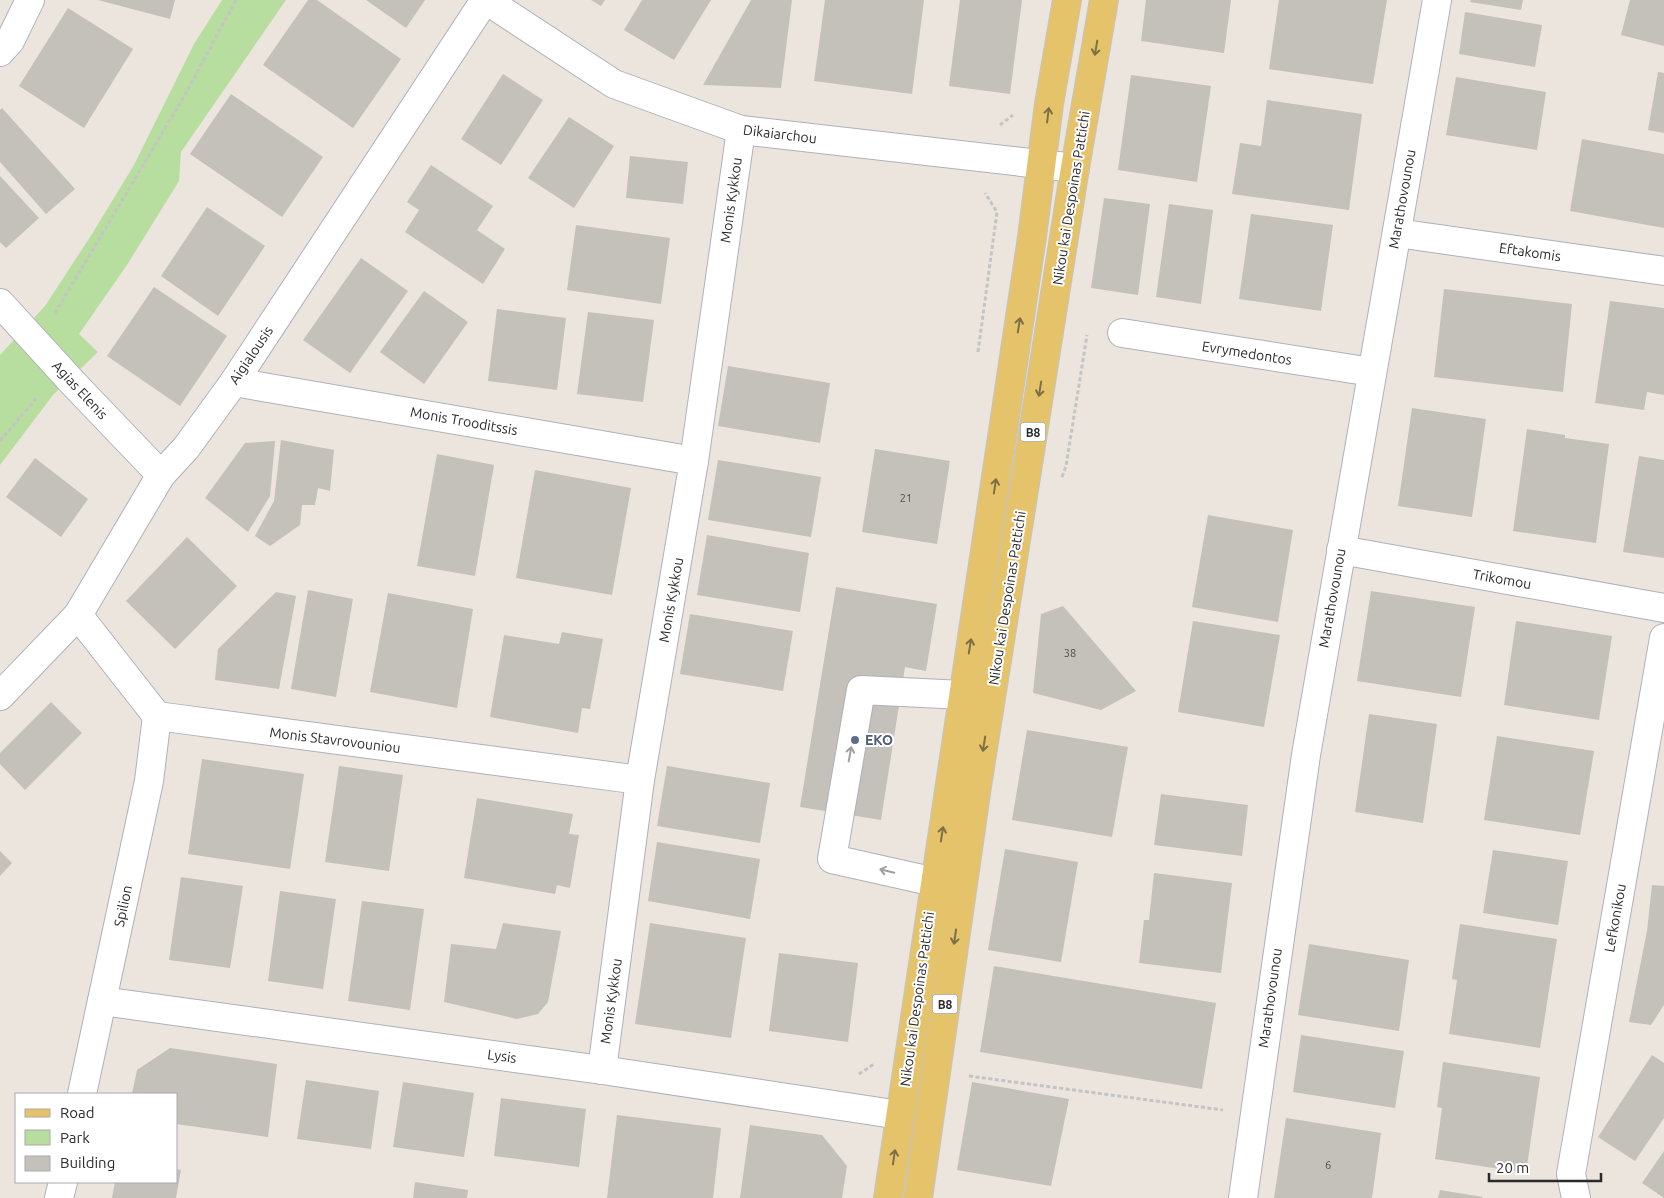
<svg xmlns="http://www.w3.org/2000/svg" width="1664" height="1198" font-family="Ubuntu,sans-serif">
	<rect width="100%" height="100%" fill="#ebe5de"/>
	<!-- green -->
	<path fill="#b7dd9f" d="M 222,0 L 286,0 L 181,152 L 179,181 L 127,265 L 79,334 L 98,352 L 53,395 L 0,465 L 0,355 L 45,306 L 92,234 L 134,165 L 194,44 Z"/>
	<!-- building -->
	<g fill="#c4c0ba">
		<path d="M 98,0 L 175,0 L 170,19 Z"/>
		<path d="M 308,0 L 317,0 L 401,59 L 353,128 L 263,65 Z"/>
		<path d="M 366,0 L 425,0 L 406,28 Z"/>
		<path d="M 591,0 L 605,0 L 601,6 Z"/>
		<path d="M 642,0 L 711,0 L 674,60 L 624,30 Z"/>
		<path d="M 751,0 L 792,0 L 781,88 L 703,85 Z"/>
		<path d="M 825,0 L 924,0 L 912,94 L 814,81 Z"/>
		<path d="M 960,0 L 1022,0 L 1010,94 L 949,86 Z"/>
		<path d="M 1146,0 L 1231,0 L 1224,53 L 1141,41 Z"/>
		<path d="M 1279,0 L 1387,0 L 1373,84 L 1269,69 Z"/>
		<path d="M 1471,0 L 1523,0 L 1521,10 L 1470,2 Z"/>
		<path d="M 1630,0 L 1664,0 L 1664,46 L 1621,35 Z"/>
		<path d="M 68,8 L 133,49 L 84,128 L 19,86 Z"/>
		<path d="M 1465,12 L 1542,25 L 1535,67 L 1459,54 Z"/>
		<path d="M 1658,72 L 1664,73 L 1664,133 L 1648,130 Z"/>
		<path d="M 503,74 L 543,100 L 501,165 L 461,139 Z"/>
		<path d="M 1131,75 L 1211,86 L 1197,182 L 1118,170 Z"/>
		<path d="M 1456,77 L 1546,92 L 1537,150 L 1446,135 Z"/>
		<path d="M 231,94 L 323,157 L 282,217 L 190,154 Z"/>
		<path d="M 1267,100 L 1362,114 L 1349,210 L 1232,194 L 1240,143 L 1261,146 Z"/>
		<path d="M 2,108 L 75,189 L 46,214 L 0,162 L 0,110 Z"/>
		<path d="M 569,117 L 614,146 L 574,208 L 528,178 Z"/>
		<path d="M 1582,139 L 1664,154 L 1664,228 L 1570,211 Z"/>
		<path d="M 630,156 L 688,162 L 683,204 L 626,198 Z"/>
		<path d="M 431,165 L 493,206 L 477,230 L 505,249 L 483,284 L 405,232 L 419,210 L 407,202 Z"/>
		<path d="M 0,176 L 39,218 L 6,248 L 0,242 Z"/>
		<path d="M 1104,198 L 1150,204 L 1138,295 L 1091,288 Z"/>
		<path d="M 1169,204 L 1213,210 L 1201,304 L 1156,297 Z"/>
		<path d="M 207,207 L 265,246 L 218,316 L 161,276 Z"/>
		<path d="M 1251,214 L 1333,225 L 1321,311 L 1239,299 Z"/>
		<path d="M 576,225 L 670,238 L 661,304 L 567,290 Z"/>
		<path d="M 361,258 L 408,291 L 350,373 L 303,340 Z"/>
		<path d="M 154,287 L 227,336 L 180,406 L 107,356 Z"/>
		<path d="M 1444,289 L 1572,304 L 1563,392 L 1434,377 Z"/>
		<path d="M 424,291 L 468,322 L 424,384 L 380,352 Z"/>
		<path d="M 1610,301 L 1664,308 L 1664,395 L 1647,392 L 1644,410 L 1595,403 Z"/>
		<path d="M 497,309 L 566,318 L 557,390 L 488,381 Z"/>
		<path d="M 588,312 L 654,320 L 643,402 L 577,394 Z"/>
		<path d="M 728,366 L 830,383 L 820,443 L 718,426 Z"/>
		<path d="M 1412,408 L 1486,419 L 1472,517 L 1398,506 Z"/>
		<path d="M 1527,429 L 1565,435 L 1565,438 L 1609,444 L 1596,543 L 1513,531 Z"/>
		<path d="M 281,440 L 334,450 L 330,491 L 318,488 L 315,505 L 302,505 L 300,525 L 270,546 L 255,536 L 274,501 Z"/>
		<path d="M 275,441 L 270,496 L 248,532 L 205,498 L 245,443 Z"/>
		<path d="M 875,449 L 950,461 L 937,544 L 862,532 Z"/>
		<path d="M 437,454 L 494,465 L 475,576 L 417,566 Z"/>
		<path d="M 1639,456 L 1664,460 L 1664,558 L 1623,552 Z"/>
		<path d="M 35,458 L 88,499 L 61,537 L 6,497 Z"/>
		<path d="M 718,460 L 821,477 L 811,537 L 708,520 Z"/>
		<path d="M 535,470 L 631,488 L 612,595 L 516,578 Z"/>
		<path d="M 1208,515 L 1293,530 L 1278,622 L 1192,607 Z"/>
		<path d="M 707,535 L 809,553 L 800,612 L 697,595 Z"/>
		<path d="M 187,537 L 237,586 L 175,649 L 126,601 Z"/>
		<path d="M 836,587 L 937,604 L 926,671 L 905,667 L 881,820 L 800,807 Z"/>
		<path d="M 308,590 L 353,599 L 336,697 L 291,689 Z"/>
		<path d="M 1371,591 L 1475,607 L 1461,697 L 1357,681 Z"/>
		<path d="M 276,592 L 296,596 L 279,689 L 215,680 L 218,649 Z"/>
		<path d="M 388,593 L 473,609 L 457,708 L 370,692 Z"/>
		<path d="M 1063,606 L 1136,691 L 1101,710 L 1033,693 L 1041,614 Z"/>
		<path d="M 690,614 L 793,631 L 783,691 L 680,674 Z"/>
		<path d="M 1193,621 L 1280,635 L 1264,727 L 1178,712 Z"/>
		<path d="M 1516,621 L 1612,636 L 1599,720 L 1504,705 Z"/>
		<path d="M 562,632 L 603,639 L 590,709 L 582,708 L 578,733 L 490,717 L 504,635 L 559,644 Z"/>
		<path d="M 51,702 L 82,733 L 25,790 L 0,764 L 0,753 Z"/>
		<path d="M 1369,714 L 1437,724 L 1423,823 L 1355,812 Z"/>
		<path d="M 1027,730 L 1128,747 L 1112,837 L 1012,820 Z"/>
		<path d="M 1497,736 L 1594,751 L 1580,835 L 1484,820 Z"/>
		<path d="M 202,759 L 304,774 L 290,869 L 188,854 Z"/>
		<path d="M 339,766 L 403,775 L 389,871 L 325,862 Z"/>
		<path d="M 667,766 L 770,783 L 760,843 L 657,826 Z"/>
		<path d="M 1161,794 L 1248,805 L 1242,856 L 1154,845 Z"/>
		<path d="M 477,798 L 573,814 L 569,834 L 579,835 L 570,888 L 557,885 L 555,894 L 464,878 Z"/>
		<path d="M 657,842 L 760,859 L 750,919 L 648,901 Z"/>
		<path d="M 1005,849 L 1078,862 L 1061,962 L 988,950 Z"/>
		<path d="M 1493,850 L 1568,861 L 1558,925 L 1483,913 Z"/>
		<path d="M 0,851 L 12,863 L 0,876 Z"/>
		<path d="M 1154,873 L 1232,883 L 1221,973 L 1139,963 L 1144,920 L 1149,920 Z"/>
		<path d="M 181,877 L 243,886 L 230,968 L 169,960 Z"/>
		<path d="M 1652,885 L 1664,886 L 1664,1005 L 1651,1025 L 1629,1022 L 1647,931 Z"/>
		<path d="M 280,891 L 336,899 L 323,989 L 268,981 Z"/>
		<path d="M 362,901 L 424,909 L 410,1010 L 348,1001 Z"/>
		<path d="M 503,923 L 561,931 L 548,1002 L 538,1014 L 517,1019 L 444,1002 L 451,944 L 496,949 Z"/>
		<path d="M 650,923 L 746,938 L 731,1038 L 635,1024 Z"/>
		<path d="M 1460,924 L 1557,939 L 1540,1048 L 1449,1034 L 1457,980 L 1452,979 Z"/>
		<path d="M 1309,944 L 1409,960 L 1399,1031 L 1298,1015 Z"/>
		<path d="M 779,953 L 858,963 L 848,1042 L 769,1031 Z"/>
		<path d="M 994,966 L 1216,1003 L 1202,1089 L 980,1052 Z"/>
		<path d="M 1301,1035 L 1404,1051 L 1395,1108 L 1293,1092 Z"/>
		<path d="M 170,1048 L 277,1064 L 268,1137 L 176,1124 L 176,1094 L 132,1094 L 137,1070 Z"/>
		<path d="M 1652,1055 L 1664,1063 L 1664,1118 L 1635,1161 L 1598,1137 Z"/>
		<path d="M 1443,1062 L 1540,1077 L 1526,1173 L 1435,1159 L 1442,1108 L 1437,1107 Z"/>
		<path d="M 306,1080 L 379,1091 L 371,1149 L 297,1139 Z"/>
		<path d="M 403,1082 L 474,1093 L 464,1157 L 393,1147 Z"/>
		<path d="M 972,1082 L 1069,1099 L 1051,1186 L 957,1170 Z"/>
		<path d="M 501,1098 L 586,1109 L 579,1167 L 494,1156 Z"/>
		<path d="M 617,1115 L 721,1128 L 713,1198 L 607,1198 Z"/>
		<path d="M 1286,1118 L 1381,1133 L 1372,1198 L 1274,1198 Z"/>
		<path d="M 750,1125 L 822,1135 L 847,1166 L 842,1198 L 740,1198 Z"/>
		<path d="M 1664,1151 L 1664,1198 L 1642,1183 Z"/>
		<path d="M 176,1169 L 181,1170 L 176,1198 L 112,1198 L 115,1182 L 176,1182 Z"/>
		<path d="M 415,1182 L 468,1190 L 467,1198 L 413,1198 Z"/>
		<path d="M 1440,1190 L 1483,1197 L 1482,1198 L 1438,1198 Z"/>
	</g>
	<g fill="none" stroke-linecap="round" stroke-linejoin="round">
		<defs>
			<g id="minor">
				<path d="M 486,0 L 614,84 L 741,130 L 1075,168"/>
				<path d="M 0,52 L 10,41 L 30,0"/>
				<path d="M 1397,233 L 1664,271"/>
				<path d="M 0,303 L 73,383 L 161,475"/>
				<path d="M 1122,333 L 1372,372"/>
				<path d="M 234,382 L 694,461"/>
				<path d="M 1341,550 L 1664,608"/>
				<path d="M 78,615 L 157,716 L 640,780"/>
				<path d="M 0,696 L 78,615 L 161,475 L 186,448 L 234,382 L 485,0"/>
				<path d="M 935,882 L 832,859 L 861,690 L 963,695"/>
				<path d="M 102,1001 L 602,1070 L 900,1115"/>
				<path d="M 602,1070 L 640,780 L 694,461 L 741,130"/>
				<path d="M 82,1094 L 149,781 L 157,716"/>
				<path d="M 59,1198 L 63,1182"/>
				<path d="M 1243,1198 L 1306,755 L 1437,0"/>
				<path d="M 1576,1198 L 1571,1174 L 1664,638"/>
			</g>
			<g id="major">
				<path d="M 888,1198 L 1032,237 L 1049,104 L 1067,0"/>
				<path d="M 918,1198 L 977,786 L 1075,168 L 1104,0"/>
			</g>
		</defs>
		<!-- minor casing -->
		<use href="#minor" stroke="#afb1ba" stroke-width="30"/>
		<!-- major casing -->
		<use href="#major" stroke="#c4c4c4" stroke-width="30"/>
		<!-- path -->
		<g stroke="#c4c4c4" stroke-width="3" stroke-dasharray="4 2.5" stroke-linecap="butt">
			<path d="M 1000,125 L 1013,115"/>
			<path d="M 55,313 L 186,93 L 236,0"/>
			<path d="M 978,352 L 997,212 L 985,193"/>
			<path d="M 0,441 L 38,396"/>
			<path d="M 1062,477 L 1066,466 L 1087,335"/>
			<path d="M 859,1074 L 874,1064"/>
			<path d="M 969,1076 L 1223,1110"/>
		</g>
		<!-- minor -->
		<use href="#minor" stroke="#fff" stroke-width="28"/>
		<!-- major -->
		<use href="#major" stroke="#e5c36a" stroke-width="28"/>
	</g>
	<!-- one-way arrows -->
	<defs><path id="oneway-shaft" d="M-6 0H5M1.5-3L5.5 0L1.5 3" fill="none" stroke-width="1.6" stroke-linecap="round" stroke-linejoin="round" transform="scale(1.25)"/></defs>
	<g stroke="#7f6f47">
		<use href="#oneway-shaft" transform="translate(1096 48) rotate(100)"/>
		<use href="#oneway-shaft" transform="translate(1048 115) rotate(-83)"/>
		<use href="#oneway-shaft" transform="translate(1019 325) rotate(-81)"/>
		<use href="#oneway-shaft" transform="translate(1040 389) rotate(99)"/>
		<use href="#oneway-shaft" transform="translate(995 486) rotate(-81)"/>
		<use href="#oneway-shaft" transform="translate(970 646) rotate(-81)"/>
		<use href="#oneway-shaft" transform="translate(984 744) rotate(99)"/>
		<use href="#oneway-shaft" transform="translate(942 834) rotate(-81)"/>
		<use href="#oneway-shaft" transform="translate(955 937) rotate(98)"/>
		<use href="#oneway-shaft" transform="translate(894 1157) rotate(-82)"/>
	</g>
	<g stroke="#a0a0a0">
		<use href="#oneway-shaft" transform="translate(850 754) rotate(-80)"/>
		<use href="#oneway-shaft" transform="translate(887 871) rotate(-167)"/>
	</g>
	<!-- markers -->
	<circle fill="#5c6f8a" stroke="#fff" stroke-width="2" cx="855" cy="740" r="5"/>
	<g text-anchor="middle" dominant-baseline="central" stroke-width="4" stroke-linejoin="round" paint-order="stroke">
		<!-- number labels -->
		<g font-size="11" fill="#51504f">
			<text x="906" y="498">21</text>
			<text x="1070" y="653">38</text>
			<text x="1328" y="1165">6</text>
		</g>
		<!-- shield labels -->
		<g fill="#fff" stroke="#6b6b6b" stroke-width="1">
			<rect x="1020.5" y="422.5" width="25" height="19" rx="4"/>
			<rect x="932.5" y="994.5" width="25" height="19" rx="4"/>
		</g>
		<g font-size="12" font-weight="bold" fill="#2b2b2b">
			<text x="1033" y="432">B8</text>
			<text x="945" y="1004">B8</text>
		</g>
		<!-- street labels -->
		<g font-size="14" fill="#2b2b2b" stroke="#fff">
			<text transform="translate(780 134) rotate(7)">Dikaiarchou</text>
			<text transform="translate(1071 198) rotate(-81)">Nikou kai Despoinas Pattichi</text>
			<text transform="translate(1402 199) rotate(-80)">Marathovounou</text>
			<text transform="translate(731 200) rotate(-82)">Monis Kykkou</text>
			<text transform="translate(1530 252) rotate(8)">Eftakomis</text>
			<text transform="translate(1247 353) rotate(9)">Evrymedontos</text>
			<text transform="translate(251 355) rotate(-56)">Aigialousis</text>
			<text transform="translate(80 390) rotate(47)">Agias Elenis</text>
			<text transform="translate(464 421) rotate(10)">Monis Trooditssis</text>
			<text transform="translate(1502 579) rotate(10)">Trikomou</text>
			<text transform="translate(1007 598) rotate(-81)">Nikou kai Despoinas Pattichi</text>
			<text transform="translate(1332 598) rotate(-80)">Marathovounou</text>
			<text transform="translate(671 600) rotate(-80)">Monis Kykkou</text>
			<text transform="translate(335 740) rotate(7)">Monis Stavrovouniou</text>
			<text transform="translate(123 906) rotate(-78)">Spilion</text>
			<text transform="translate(1615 918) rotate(-80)">Lefkonikou</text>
			<text transform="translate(1270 998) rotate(-82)">Marathovounou</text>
			<text transform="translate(917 999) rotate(-82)">Nikou kai Despoinas Pattichi</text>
			<text transform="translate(611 1001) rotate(-82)">Monis Kykkou</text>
			<text transform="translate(502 1056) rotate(8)">Lysis</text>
		</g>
		<!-- service labels -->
		<g font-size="14" font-weight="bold" fill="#4e5e75" stroke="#fff" text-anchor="start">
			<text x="865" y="740">EKO</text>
		</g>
	</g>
	<!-- legend -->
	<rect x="15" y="1093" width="162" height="90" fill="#ffffff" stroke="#aaaaaa"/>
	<rect x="25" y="1109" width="25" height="8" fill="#e5c36a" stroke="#aaaaaa"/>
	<text x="60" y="1118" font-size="15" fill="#2b2b2b">Road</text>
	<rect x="25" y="1130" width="25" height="15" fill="#b7dd9f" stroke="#aaaaaa"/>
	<text x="60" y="1143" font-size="15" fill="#2b2b2b">Park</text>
	<rect x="25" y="1156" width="25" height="15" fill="#c4c0ba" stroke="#aaaaaa"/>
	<text x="60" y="1168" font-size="15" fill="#2b2b2b">Building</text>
	<!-- scale -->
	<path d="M1489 1173v8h112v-8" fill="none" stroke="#2b2b2b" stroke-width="2.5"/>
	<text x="1496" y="1173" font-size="15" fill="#2b2b2b" stroke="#ffffff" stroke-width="4" paint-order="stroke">20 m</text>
</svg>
